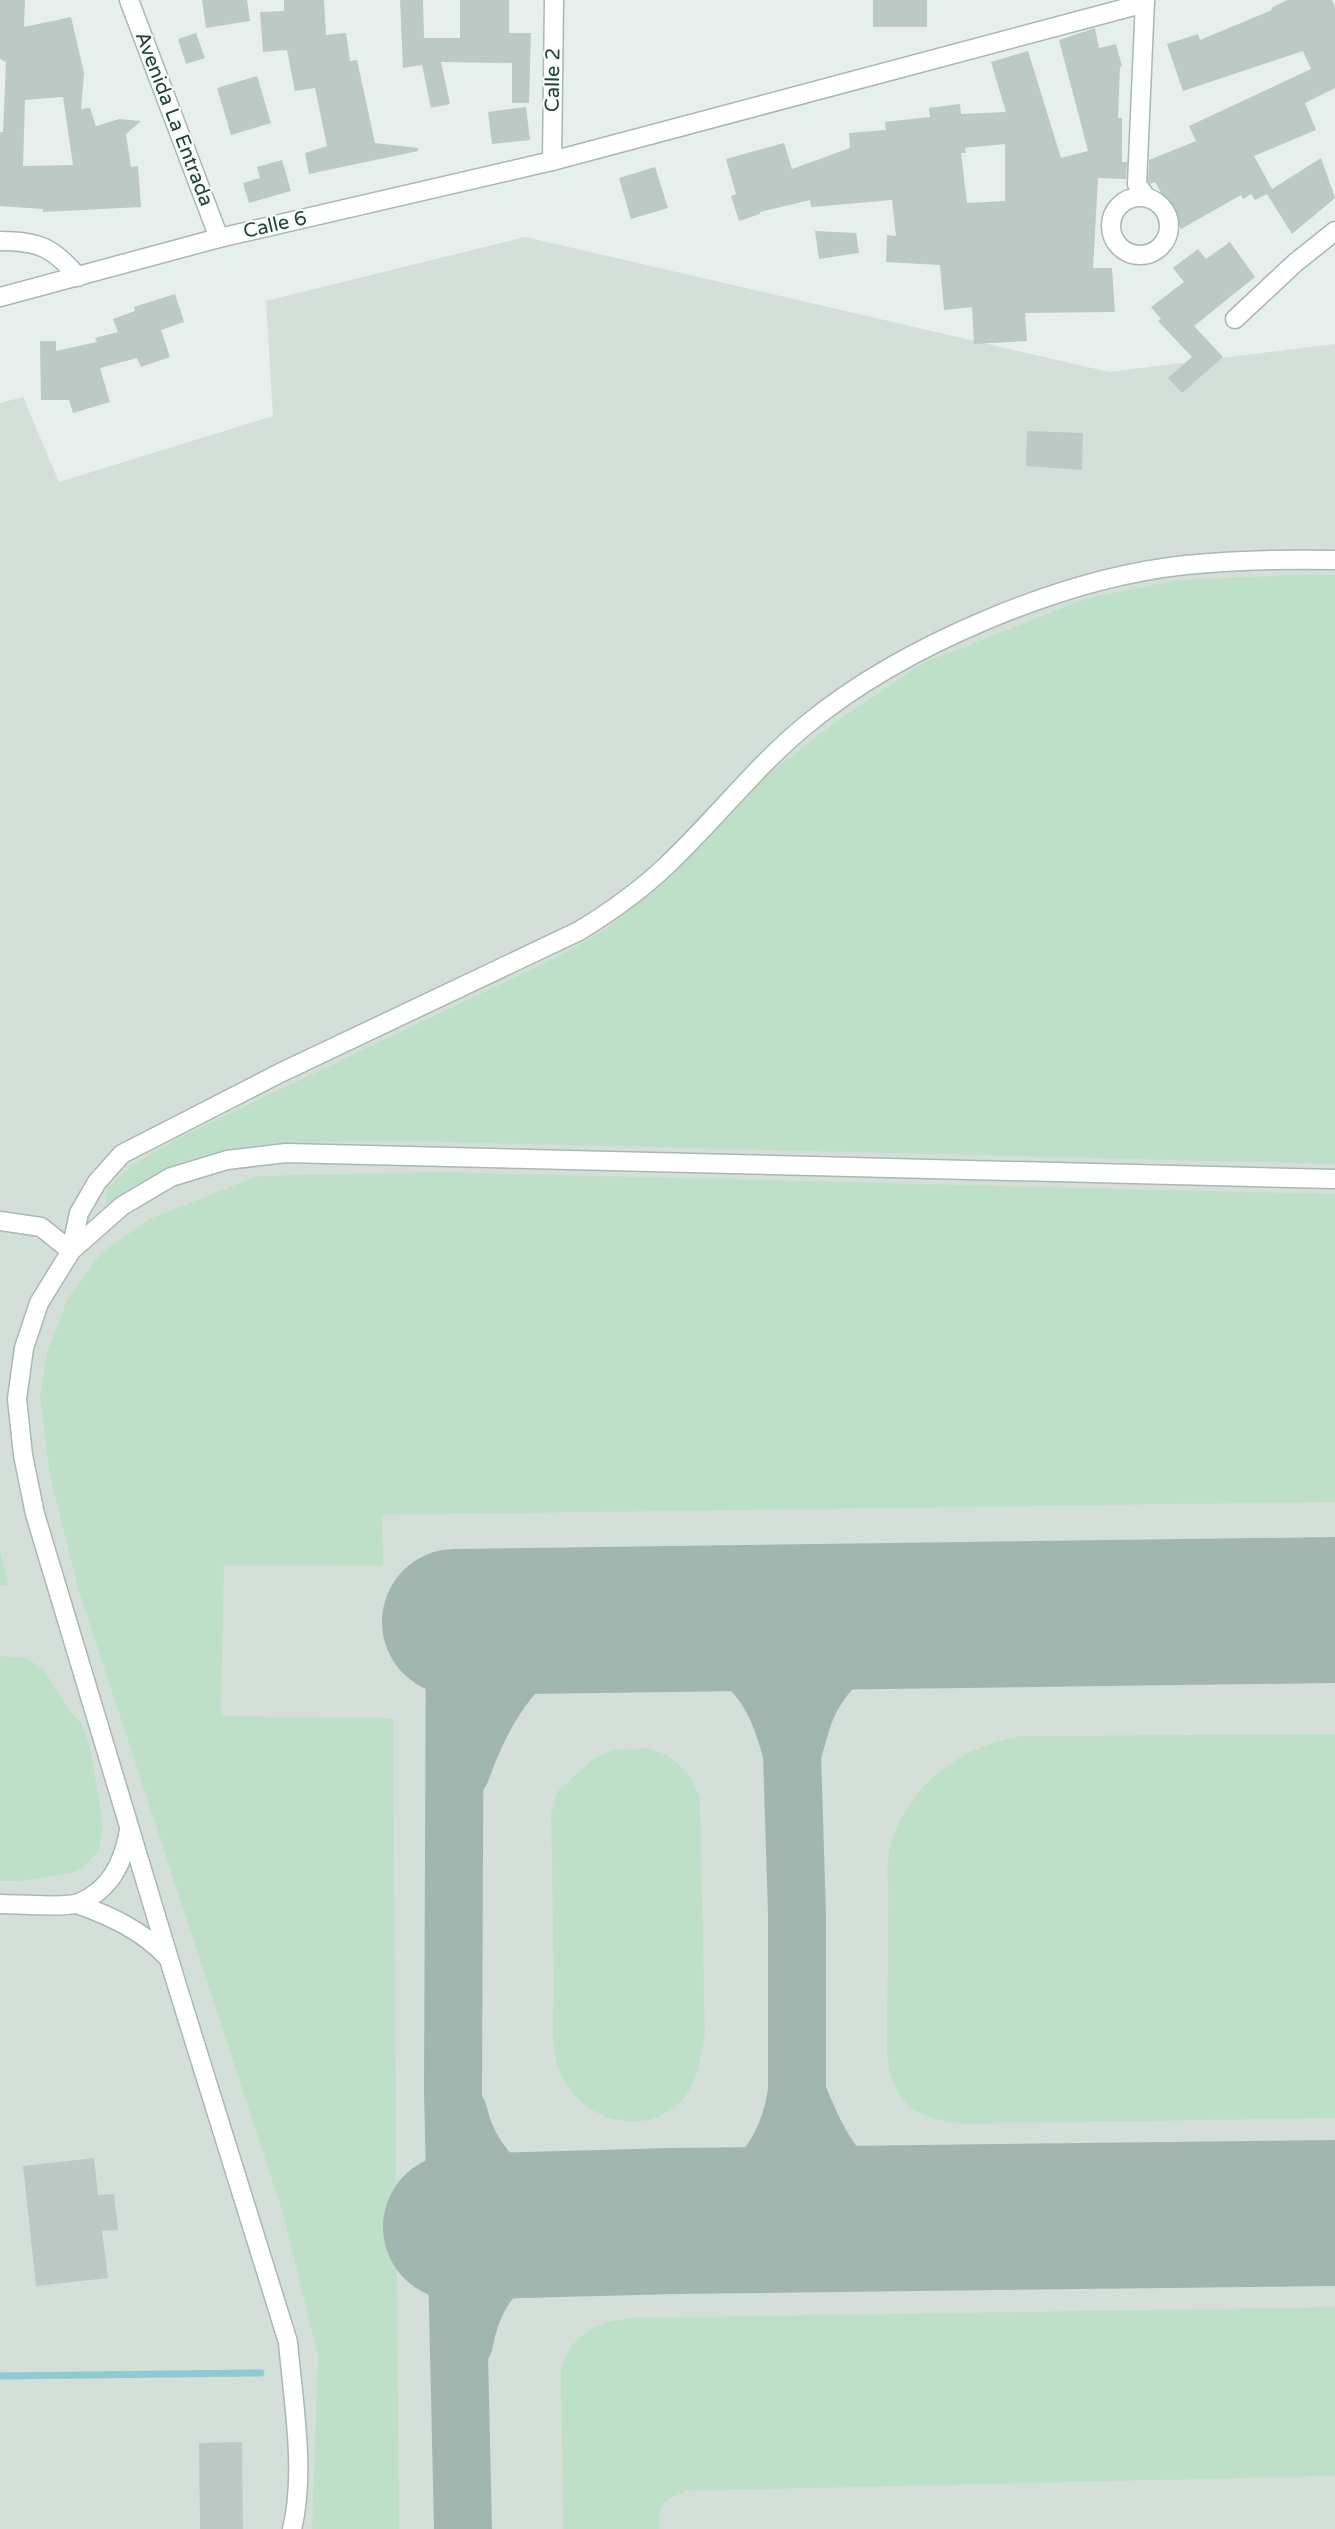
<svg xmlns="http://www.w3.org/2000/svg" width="1335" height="2529" font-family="'Varela Round',sans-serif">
	<rect width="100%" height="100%" fill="#e6efeb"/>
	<!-- built -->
	<path fill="#d4dfda" d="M 525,237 L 1109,372 L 1335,344 L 1335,2529 L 0,2529 L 0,403 L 23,397 L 59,482 L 273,416 L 266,301 Z"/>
	<!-- green -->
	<g fill="#bfe0c8">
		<path d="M 1296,575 L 1335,575 L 1335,1164 L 397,1141 C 327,1143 255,1139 187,1160 C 159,1169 131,1189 106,1204 L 107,1188 L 134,1164 L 181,1137 L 559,956 L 606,929 L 659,883 L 748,790 L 830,726 L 923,663 L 1088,598 L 1178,580 Z"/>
		<path d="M 438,1172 L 1335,1194 L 1335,1502 L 382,1515 L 383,1566 L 224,1565 L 221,1716 L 393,1718 L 399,2529 L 312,2529 L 318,2355 L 282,2210 L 78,1588 L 50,1476 L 40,1397 L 47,1352 L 68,1298 L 102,1252 L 152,1218 L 257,1176 Z"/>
		<path d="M 0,1551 L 9,1586 L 0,1585 Z"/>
		<path d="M 0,1656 L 26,1658 L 43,1669 L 72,1714 L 81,1722 L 90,1746 L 103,1825 L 99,1850 L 83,1868 L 72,1873 L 23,1881 L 0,1881 Z"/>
		<path d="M 1335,1734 L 1335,2118 L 962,2124 C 916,2120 890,2100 887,2053 C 887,2004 888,1955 888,1906 C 889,1888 885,1865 890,1847 C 906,1786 961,1745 1022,1736 Z"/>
		<path d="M 645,1748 C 674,1754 690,1771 700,1798 L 705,2035 C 698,2071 694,2105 654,2118 C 610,2133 563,2100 555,2056 C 551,2033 554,2006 554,1983 C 553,1927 552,1870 551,1814 L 557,1792 L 594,1758 L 613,1750 Z"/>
		<path d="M 1335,2307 L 1335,2476 L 685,2491 L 665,2501 L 659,2516 L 659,2529 L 563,2529 L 561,2370 C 570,2335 597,2321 631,2318 Z"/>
	</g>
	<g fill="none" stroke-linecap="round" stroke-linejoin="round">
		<!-- stream -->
		<path stroke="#8ec9d4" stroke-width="7" d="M 0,2376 L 261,2373"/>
		<!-- taxiway -->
		<g stroke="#a2b6b0" stroke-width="58">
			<path d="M 682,1619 C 747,1662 772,1675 792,1754 C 797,1739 800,1724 806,1709 C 822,1670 858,1643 889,1616"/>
			<path d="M 455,1622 L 453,2090 L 463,2529"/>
			<path d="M 461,1771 C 485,1703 518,1655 582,1620"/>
			<path d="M 797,2092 C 829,2174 853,2202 941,2219"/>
			<path d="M 458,2112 C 474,2183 536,2219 604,2223"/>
			<path d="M 672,2221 C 743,2202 785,2168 797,2092 L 797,1915 L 792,1754"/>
			<path d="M 464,2343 C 478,2262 532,2242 604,2223"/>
		</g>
		<!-- runway -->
		<g stroke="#a2b6b0" stroke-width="146">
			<path d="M 455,1622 L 1335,1610"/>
			<path d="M 456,2227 L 672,2221 L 1335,2213"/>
		</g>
	</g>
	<!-- building -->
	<g fill="#bbcac4" fill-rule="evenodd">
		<path d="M 0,0 L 25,0 L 24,27 L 71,17 L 84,73 L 81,109 L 90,108 L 96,126 L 119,119 L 141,121 L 126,134 L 131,167 L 138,166 L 141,207 L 43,212 L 43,209 L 0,206 L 0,132 L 3,132 L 6,62 L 0,59 ZM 63,97 L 73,165 L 23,166 L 25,100 Z"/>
		<path d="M 202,0 L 247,0 L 250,21 L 206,28 Z"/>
		<path d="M 284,0 L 324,0 L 326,35 L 346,33 L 350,61 L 357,60 L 375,143 L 418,148 L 418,151 L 309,174 L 305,153 L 327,146 L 315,88 L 295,91 L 287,50 L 263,52 L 260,12 L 284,11 Z"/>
		<path d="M 400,0 L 423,0 L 424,38 L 460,38 L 460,0 L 509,0 L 509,33 L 531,33 L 529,103 L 512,103 L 512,63 L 441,62 L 450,104 L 431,108 L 422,65 L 403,68 Z"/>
		<rect x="873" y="0" width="54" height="27"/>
		<path d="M 1287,0 L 1332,0 L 1335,7 L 1335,88 L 1305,103 L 1316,130 L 1254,156 L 1272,189 L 1321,158 L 1335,198 L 1292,234 L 1267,194 L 1255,200 L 1251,194 L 1243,199 L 1241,195 L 1181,229 L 1155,182 L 1150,184 L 1148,181 L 1149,160 L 1196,141 L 1189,126 L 1311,69 L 1303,51 L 1183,91 L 1167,44 L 1198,34 L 1200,40 L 1272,10 L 1271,8 Z"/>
		<path d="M 1095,28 L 1099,48 L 1116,44 L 1122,66 L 1120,67 L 1118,118 L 1122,118 L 1122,162 L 1127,162 L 1126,179 L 1098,178 L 1093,268 L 1112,268 L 1115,312 L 1025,313 L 1027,341 L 974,344 L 972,307 L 944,310 L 940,265 L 886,262 L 887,235 L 896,236 L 892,200 L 811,207 L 810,200 L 760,212 L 760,214 L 739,221 L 731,196 L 736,194 L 726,159 L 784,143 L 792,169 L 850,148 L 849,133 L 886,130 L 885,122 L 930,117 L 929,108 L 960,104 L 961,114 L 1006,112 L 991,62 L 1028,51 L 1061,158 L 1088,151 L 1059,40 ZM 1005,144 L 1005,201 L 967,203 L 961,153 L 966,153 L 965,148 Z"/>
		<path d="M 196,33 L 205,58 L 186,64 L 178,39 Z"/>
		<path d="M 257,76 L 271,123 L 231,135 L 217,88 Z"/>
		<path d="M 526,107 L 530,140 L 492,144 L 488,112 Z"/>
		<path d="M 282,160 L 291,191 L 249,203 L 243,183 L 260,178 L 257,167 Z"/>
		<path d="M 655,167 L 668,208 L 631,219 L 619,178 Z"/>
		<path d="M 815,231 L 856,233 L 859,253 L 819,259 Z"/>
		<path d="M 1230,242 L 1255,277 L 1194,326 L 1223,357 L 1182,393 L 1168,378 L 1192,357 L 1158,321 L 1161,319 L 1151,307 L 1184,282 L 1173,268 L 1198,249 L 1206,259 Z"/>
		<path d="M 175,294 L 184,322 L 161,330 L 170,357 L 141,367 L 137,358 L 100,368 L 110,402 L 73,413 L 69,400 L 41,400 L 40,341 L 56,341 L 56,351 L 97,342 L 95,338 L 118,332 L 113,319 L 135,311 L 134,307 Z"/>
		<path d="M 1027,431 L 1083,433 L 1082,470 L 1026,466 Z"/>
		<path d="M 94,2158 L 98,2195 L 114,2194 L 118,2230 L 102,2231 L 108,2278 L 36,2286 L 23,2166 Z"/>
		<path d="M 242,2442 L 243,2529 L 200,2529 L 199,2443 Z"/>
	</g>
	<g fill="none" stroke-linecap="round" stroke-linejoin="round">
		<defs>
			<g id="minor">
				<path d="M 129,0 L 219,238"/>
				<path d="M 1145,0 L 1137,184 L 1146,197"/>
				<path d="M 552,161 L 554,0"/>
				<circle cx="1140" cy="226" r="29"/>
				<path d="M 0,241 C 38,241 53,247 78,277"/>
				<path d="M 0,297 L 219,238 L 552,161 L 1145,3"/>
				<path d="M 1235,319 L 1295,263 L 1335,231"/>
				<path d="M 0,1221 L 41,1227 L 71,1251"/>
				<path d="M 71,1251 L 79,1213 L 97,1182 L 122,1154 L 280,1073 L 579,931 C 610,912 640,891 666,866 C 714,821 755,767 806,725 C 902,646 1062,578 1186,565 C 1235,560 1286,559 1335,560"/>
				<path d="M 0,1904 C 17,1904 66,1908 79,1903 C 111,1889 123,1863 129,1831"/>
				<path d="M 77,1904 C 111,1916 143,1931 167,1957"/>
				<path d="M 292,2529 C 306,2473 293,2400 288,2342 L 175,1979 L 35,1514 L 23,1455 L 17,1399 L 24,1348 L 39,1303 L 71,1251 L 122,1206 L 171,1177 L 227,1160 L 286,1153 L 1335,1179"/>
			</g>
		</defs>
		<!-- minor casing -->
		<use href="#minor" stroke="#a8b8b2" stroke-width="21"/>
		<!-- minor -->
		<use href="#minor" stroke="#fff" stroke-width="18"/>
	</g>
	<g text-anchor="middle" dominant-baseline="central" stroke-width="4.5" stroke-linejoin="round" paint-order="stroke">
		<!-- street labels -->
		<g font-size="20" fill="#24423a" stroke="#f7fbf9">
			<text transform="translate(553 80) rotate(-89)">Calle 2</text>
			<text transform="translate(174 119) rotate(69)">Avenida La Entrada</text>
			<text transform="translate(275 225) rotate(-13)">Calle 6</text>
		</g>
	</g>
</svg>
